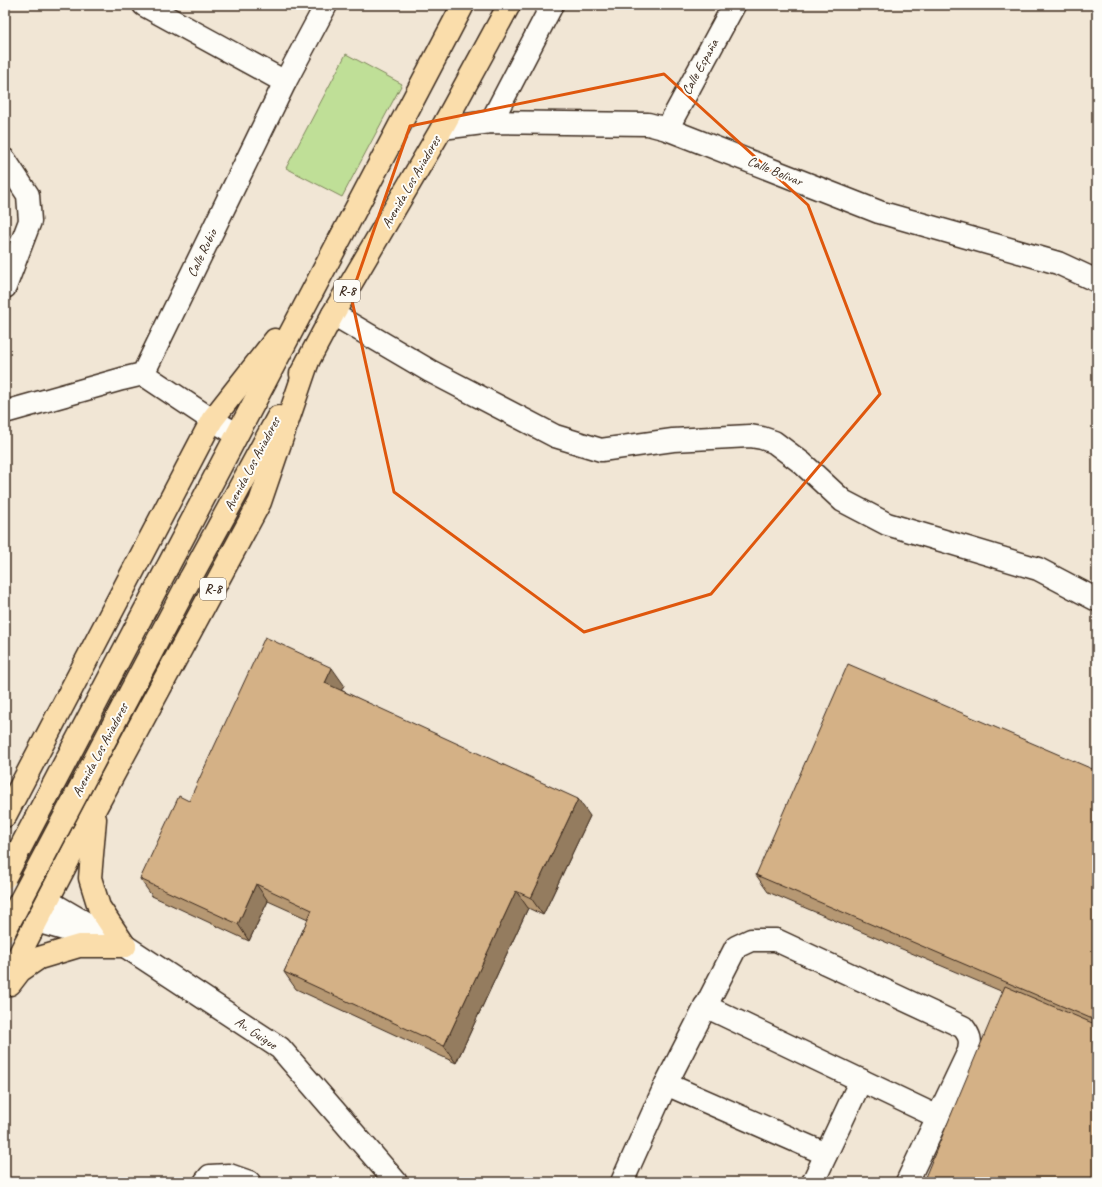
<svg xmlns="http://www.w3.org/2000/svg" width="1102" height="1187" font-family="Caveat,sans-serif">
	<rect width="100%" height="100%" fill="#f1e6d5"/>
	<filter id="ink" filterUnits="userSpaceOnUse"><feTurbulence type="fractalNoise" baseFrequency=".025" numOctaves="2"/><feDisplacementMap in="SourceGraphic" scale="8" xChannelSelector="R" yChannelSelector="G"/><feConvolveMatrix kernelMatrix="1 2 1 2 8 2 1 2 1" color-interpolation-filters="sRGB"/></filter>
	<g filter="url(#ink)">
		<!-- pitch -->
		<path fill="#bfdf97" stroke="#7d845a" d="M 346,54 L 402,84 L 342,197 L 286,168 Z"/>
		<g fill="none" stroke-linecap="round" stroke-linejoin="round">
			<defs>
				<g id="minor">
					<path d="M 144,5 L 285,82"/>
					<path d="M 491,122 L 552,5"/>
					<path d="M 442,128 L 491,122 L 648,124 L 667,129 L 879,212 L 1058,263 L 1097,281"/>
					<path d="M 667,129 L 734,5"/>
					<path d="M 5,160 L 28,195 L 30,221 L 5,287"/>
					<path d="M 333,314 L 430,371 L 555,436 L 601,450 L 673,440 L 750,436 L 762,438 L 774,442 L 802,463 L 843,501 L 887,524 L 1038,569 L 1097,600"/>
					<path d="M 143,374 L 212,420 L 237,434"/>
					<path d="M 5,412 L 122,379 L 143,374 L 285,82 L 326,5"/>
					<path d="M 48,901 L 125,946 L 280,1048 L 396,1182"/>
					<path d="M 36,921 L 95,938"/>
					<path d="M 705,1006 L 938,1117"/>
					<path d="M 666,1084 L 826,1154"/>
					<path d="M 205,1182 L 210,1176 L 229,1175 L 249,1182"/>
					<path d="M 622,1182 L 666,1084 L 736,947 L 751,940 L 776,940 L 963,1027 C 970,1036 971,1040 969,1051 L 907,1182"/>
					<path d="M 813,1182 L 861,1080"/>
				</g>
				<g id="major">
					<path d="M 301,374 L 333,314 L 442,128 L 509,5"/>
					<path d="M 167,568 L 463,5"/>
					<path d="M 190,579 L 278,417"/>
					<path d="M 5,816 L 212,420 L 275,340"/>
					<path d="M 95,819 L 90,878 L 99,907 L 125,946"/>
					<path d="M 5,982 L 96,807 L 260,502 L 308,361"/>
					<path d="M 10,984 L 20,971 L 39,958 L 79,946 L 125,946"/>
				</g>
			</defs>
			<!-- minor casing -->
			<use href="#minor" stroke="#3b2a1e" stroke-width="25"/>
			<!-- major casing -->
			<use href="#major" stroke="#3b2a1e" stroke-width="25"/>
			<!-- minor -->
			<use href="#minor" stroke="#fdfcf7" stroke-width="22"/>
			<!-- major -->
			<use href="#major" stroke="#faddab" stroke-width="22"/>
			<defs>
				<g id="major-bridge">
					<path d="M 5,877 L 167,568"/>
					<path d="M 5,930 L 190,579"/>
				</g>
			</defs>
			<!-- major-bridge casing -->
			<use href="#major-bridge" stroke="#3b2a1e" stroke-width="25" stroke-linecap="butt"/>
			<!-- major-bridge -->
			<use href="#major-bridge" stroke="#faddab" stroke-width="22"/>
		</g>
		<!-- wall -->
		<g fill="#b69873" stroke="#3b2a1e">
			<path d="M 344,685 L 341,690 L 590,816 L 543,915 L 528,908 L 456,1063 L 296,989 L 284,972 L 308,919 L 268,901 L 249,941 L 152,896 L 140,879 L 189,801 Z"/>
			<path d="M 1097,771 L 1097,1182 L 1003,992 L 768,892 L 756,875 Z"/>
		</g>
		<!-- shaded-wall -->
		<g fill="#947c5e" stroke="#3b2a1e">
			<path d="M 332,668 L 344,685 L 337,700 L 325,683 Z"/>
			<path d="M 578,799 L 590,816 L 543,915 L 531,898 Z"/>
			<path d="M 256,884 L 268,901 L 249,941 L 238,924 Z"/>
			<path d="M 516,891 L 528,908 L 456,1063 L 444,1046 Z"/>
		</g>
		<!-- building -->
		<g fill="#d4b186" stroke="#3b2a1e">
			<path d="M 265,637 L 332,668 L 325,683 L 578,799 L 531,898 L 516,891 L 444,1046 L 284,972 L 312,910 L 256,884 L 238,924 L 140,879 L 179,796 L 189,801 Z"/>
			<path d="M 848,664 L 1097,771 L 1097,1021 L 756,875 Z"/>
			<path d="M 1005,986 L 1097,1025 L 1097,1182 L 923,1182 Z"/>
		</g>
	</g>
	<!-- marked area -->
	<path fill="none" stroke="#df570d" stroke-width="3" stroke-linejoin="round" d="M 664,74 L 808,205 L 880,394 L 711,594 L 584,632 L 394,492 L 351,296 L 410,126 Z"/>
	<g text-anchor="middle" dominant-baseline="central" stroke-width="4" stroke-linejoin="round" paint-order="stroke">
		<!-- shield labels -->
		<g fill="#fdfcf7" stroke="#75695f" stroke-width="1">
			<rect x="334" y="280" width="26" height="22" rx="3"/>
			<rect x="200" y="578" width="26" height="22" rx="3"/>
		</g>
		<g font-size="13" font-weight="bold" fill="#3b2a1e">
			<text x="347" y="291">R-8</text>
			<text x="213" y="589">R-8</text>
		</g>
		<!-- street labels -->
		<g font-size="14" fill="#3b2a1e" stroke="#fdfcf7">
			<text transform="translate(700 67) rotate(-61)">Calle España</text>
			<text transform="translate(775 171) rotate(22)">Calle Bolivar</text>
			<text transform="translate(411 182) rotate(-60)">Avenida Los Aviadores</text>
			<text transform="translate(202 253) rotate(-64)">Calle Rubio</text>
			<text transform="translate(252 464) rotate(-62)">Avenida Los Aviadores</text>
			<text transform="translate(100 750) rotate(-62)">Avenida Los Aviadores</text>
			<text transform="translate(256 1033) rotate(34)">Av. Guigue</text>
		</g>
	</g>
	<!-- margin -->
	<rect width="1102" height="1187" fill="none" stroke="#fdfcf7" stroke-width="20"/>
	<rect x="10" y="10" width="1082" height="1167" fill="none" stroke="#3b2a1e" stroke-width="1.5" filter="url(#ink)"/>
</svg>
